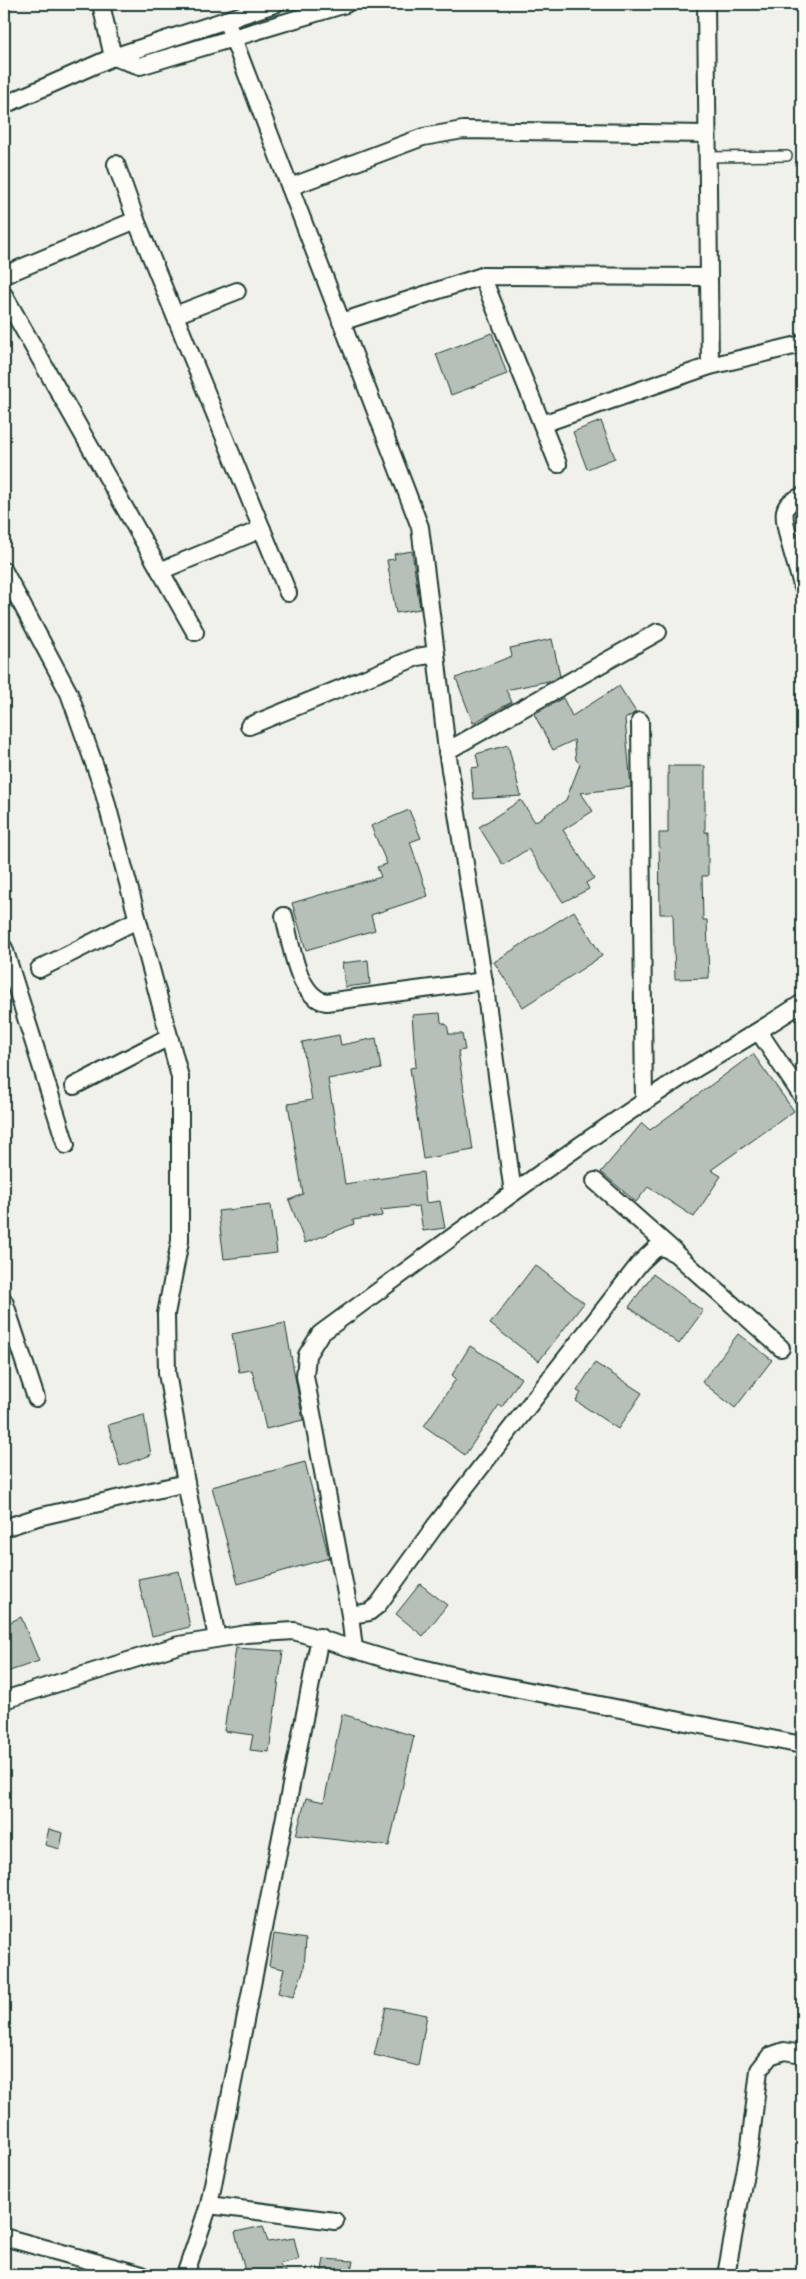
<svg xmlns="http://www.w3.org/2000/svg" width="806" height="2279" font-family="'Architects Daughter',sans-serif">
	<rect width="100%" height="100%" fill="#f0f1eb"/>
	<filter id="ink" filterUnits="userSpaceOnUse"><feTurbulence type="fractalNoise" baseFrequency=".02" numOctaves="2"/><feDisplacementMap in="SourceGraphic" scale="10" xChannelSelector="R" yChannelSelector="G"/><feConvolveMatrix kernelMatrix="1 2 1 2 8 2 1 2 1" color-interpolation-filters="sRGB"/></filter>
	<g filter="url(#ink)">
		<!-- building -->
		<g fill="#b6bfb8" stroke="#1f3d34">
			<path d="M 492,333 L 507,374 L 451,395 L 436,354 Z"/>
			<path d="M 601,421 L 615,458 L 587,469 L 573,432 Z"/>
			<path d="M 412,551 L 420,609 L 396,613 L 387,560 L 395,559 L 394,554 Z"/>
			<path d="M 552,639 L 560,676 L 553,680 L 506,690 L 512,702 L 473,723 L 456,678 L 512,656 L 510,648 Z"/>
			<path d="M 619,686 L 636,712 L 625,719 L 631,787 L 581,793 L 593,811 L 563,830 L 594,878 L 586,883 L 589,889 L 563,902 L 528,849 L 503,865 L 479,827 L 521,800 L 535,822 L 566,800 L 580,764 L 576,760 L 574,740 L 553,750 L 534,714 L 563,698 L 572,716 Z"/>
			<path d="M 508,745 L 521,796 L 474,799 L 471,768 L 479,767 L 476,754 Z"/>
			<path d="M 668,766 L 705,766 L 705,832 L 708,832 L 708,876 L 702,876 L 703,920 L 707,920 L 709,978 L 675,979 L 673,914 L 660,914 L 659,833 L 668,833 Z"/>
			<path d="M 409,810 L 421,838 L 410,842 L 428,896 L 371,915 L 375,930 L 306,950 L 292,903 L 381,877 L 377,867 L 387,864 L 371,826 Z"/>
			<path d="M 574,911 L 602,956 L 523,1007 L 494,962 Z"/>
			<path d="M 368,960 L 370,984 L 345,987 L 342,963 Z"/>
			<path d="M 440,1013 L 441,1022 L 447,1025 L 449,1034 L 462,1034 L 465,1050 L 458,1051 L 473,1150 L 423,1159 L 410,1068 L 416,1067 L 412,1015 Z"/>
			<path d="M 339,1035 L 341,1045 L 376,1038 L 381,1069 L 328,1079 L 345,1184 L 423,1172 L 426,1203 L 440,1201 L 445,1228 L 423,1231 L 419,1206 L 381,1210 L 382,1216 L 353,1220 L 354,1224 L 305,1243 L 289,1200 L 303,1194 L 288,1104 L 312,1100 L 302,1042 Z"/>
			<path d="M 753,1054 L 794,1111 L 711,1170 L 721,1176 L 694,1217 L 648,1187 L 636,1202 L 601,1172 L 642,1123 L 650,1130 Z"/>
			<path d="M 271,1205 L 277,1253 L 224,1259 L 218,1211 Z"/>
			<path d="M 535,1265 L 584,1303 L 539,1361 L 490,1324 Z"/>
			<path d="M 653,1274 L 703,1311 L 679,1344 L 629,1307 Z"/>
			<path d="M 285,1323 L 303,1420 L 266,1429 L 252,1370 L 239,1372 L 232,1334 Z"/>
			<path d="M 738,1334 L 772,1360 L 735,1408 L 702,1382 Z"/>
			<path d="M 470,1346 L 521,1378 L 502,1407 L 499,1405 L 465,1455 L 424,1426 L 456,1379 L 452,1375 Z"/>
			<path d="M 595,1363 L 642,1393 L 618,1429 L 576,1401 L 581,1393 L 577,1391 Z"/>
			<path d="M 144,1415 L 151,1455 L 120,1466 L 108,1425 Z"/>
			<path d="M 305,1462 L 329,1558 L 238,1584 L 212,1487 Z"/>
			<path d="M 179,1571 L 190,1627 L 152,1636 L 138,1579 Z"/>
			<path d="M 420,1584 L 447,1605 L 423,1636 L 396,1614 Z"/>
			<path d="M 21,1617 L 39,1661 L 4,1673 L 4,1625 Z"/>
			<path d="M 236,1648 L 283,1651 L 269,1752 L 250,1750 L 253,1735 L 224,1731 Z"/>
			<path d="M 342,1714 L 414,1736 L 389,1846 L 296,1835 L 306,1798 L 324,1802 Z"/>
			<path d="M 49,1829 L 63,1833 L 60,1849 L 45,1845 Z"/>
			<path d="M 274,1934 L 306,1939 L 304,1969 L 293,1997 L 278,1993 L 284,1969 L 269,1966 Z"/>
			<path d="M 386,2007 L 427,2015 L 418,2066 L 374,2055 Z"/>
			<path d="M 263,2226 L 268,2242 L 294,2238 L 299,2259 L 279,2264 L 288,2275 L 246,2275 L 235,2232 Z"/>
			<path d="M 324,2259 L 353,2261 L 350,2275 L 321,2275 Z"/>
		</g>
		<g fill="none" stroke-linecap="round" stroke-linejoin="round">
			<defs>
				<path id="lane" d="M 707,157 L 787,156"/>
				<g id="street">
					<path d="M 101,4 L 113,57"/>
					<path d="M 706,4 L 710,366"/>
					<path d="M 226,20 L 420,527 L 436,654"/>
					<path d="M 113,57 L 140,66 L 346,4"/>
					<path d="M 4,105 L 113,57 L 275,4"/>
					<path d="M 116,164 L 136,220 L 288,593"/>
					<path d="M 290,187 L 423,137 L 463,130 L 707,134"/>
					<path d="M 4,275 L 136,220"/>
					<path d="M 482,276 L 558,464"/>
					<path d="M 4,295 L 195,632"/>
					<path d="M 175,315 L 237,291"/>
					<path d="M 341,322 L 482,276 L 709,277"/>
					<path d="M 542,424 L 710,366 L 802,344"/>
					<path d="M 802,496 C 795,500 787,502 785,511 C 782,524 798,570 802,585"/>
					<path d="M 4,571 L 69,693 L 102,786 L 180,1077 L 180,1241 L 166,1314 L 167,1373 L 186,1483 L 217,1638"/>
					<path d="M 160,571 L 262,529"/>
					<path d="M 640,721 L 644,1103"/>
					<path d="M 249,726 L 417,657 L 436,654 L 447,751 L 486,995 L 513,1193"/>
					<path d="M 447,751 L 658,632"/>
					<path d="M 284,916 C 291,941 296,996 326,1002 L 484,981"/>
					<path d="M 4,948 L 66,1145"/>
					<path d="M 39,969 L 137,920"/>
					<path d="M 759,1032 L 802,1096"/>
					<path d="M 74,1086 L 169,1037"/>
					<path d="M 595,1181 L 674,1251"/>
					<path d="M 4,1301 L 36,1398"/>
					<path d="M 4,1528 L 38,1517 L 186,1483"/>
					<path d="M 350,1615 L 369,1612 L 378,1605 L 435,1526 L 640,1263 L 655,1249 L 663,1247 L 676,1254 L 781,1348"/>
					<path d="M 354,1649 L 350,1615 L 305,1376 L 307,1355 L 320,1334 C 439,1247 557,1158 680,1078 C 721,1053 762,1030 802,1003"/>
					<path d="M 4,1700 L 179,1645 L 246,1634 L 294,1631 L 396,1662 L 469,1679 L 802,1745"/>
					<path d="M 209,2205 L 335,2221"/>
					<path d="M 4,2237 L 142,2275"/>
					<path d="M 185,2275 L 209,2205 L 320,1637"/>
					<path d="M 726,2275 L 750,2146 L 759,2070 L 770,2056 L 784,2051 L 802,2054"/>
				</g>
			</defs>
			<!-- lane casing -->
			<use href="#lane" stroke="#1f3d34" stroke-width="12"/>
			<!-- street casing -->
			<use href="#street" stroke="#1f3d34" stroke-width="20"/>
			<!-- lane -->
			<use href="#lane" stroke="#fdfcf7" stroke-width="9"/>
			<!-- street -->
			<use href="#street" stroke="#fdfcf7" stroke-width="16"/>
		</g>
	</g>
	<!-- margin -->
	<rect width="806" height="2279" fill="none" stroke="#fdfcf7" stroke-width="20"/>
	<rect x="10" y="10" width="786" height="2259" fill="none" stroke="#1f3d34" stroke-width="2" filter="url(#ink)"/>
</svg>
